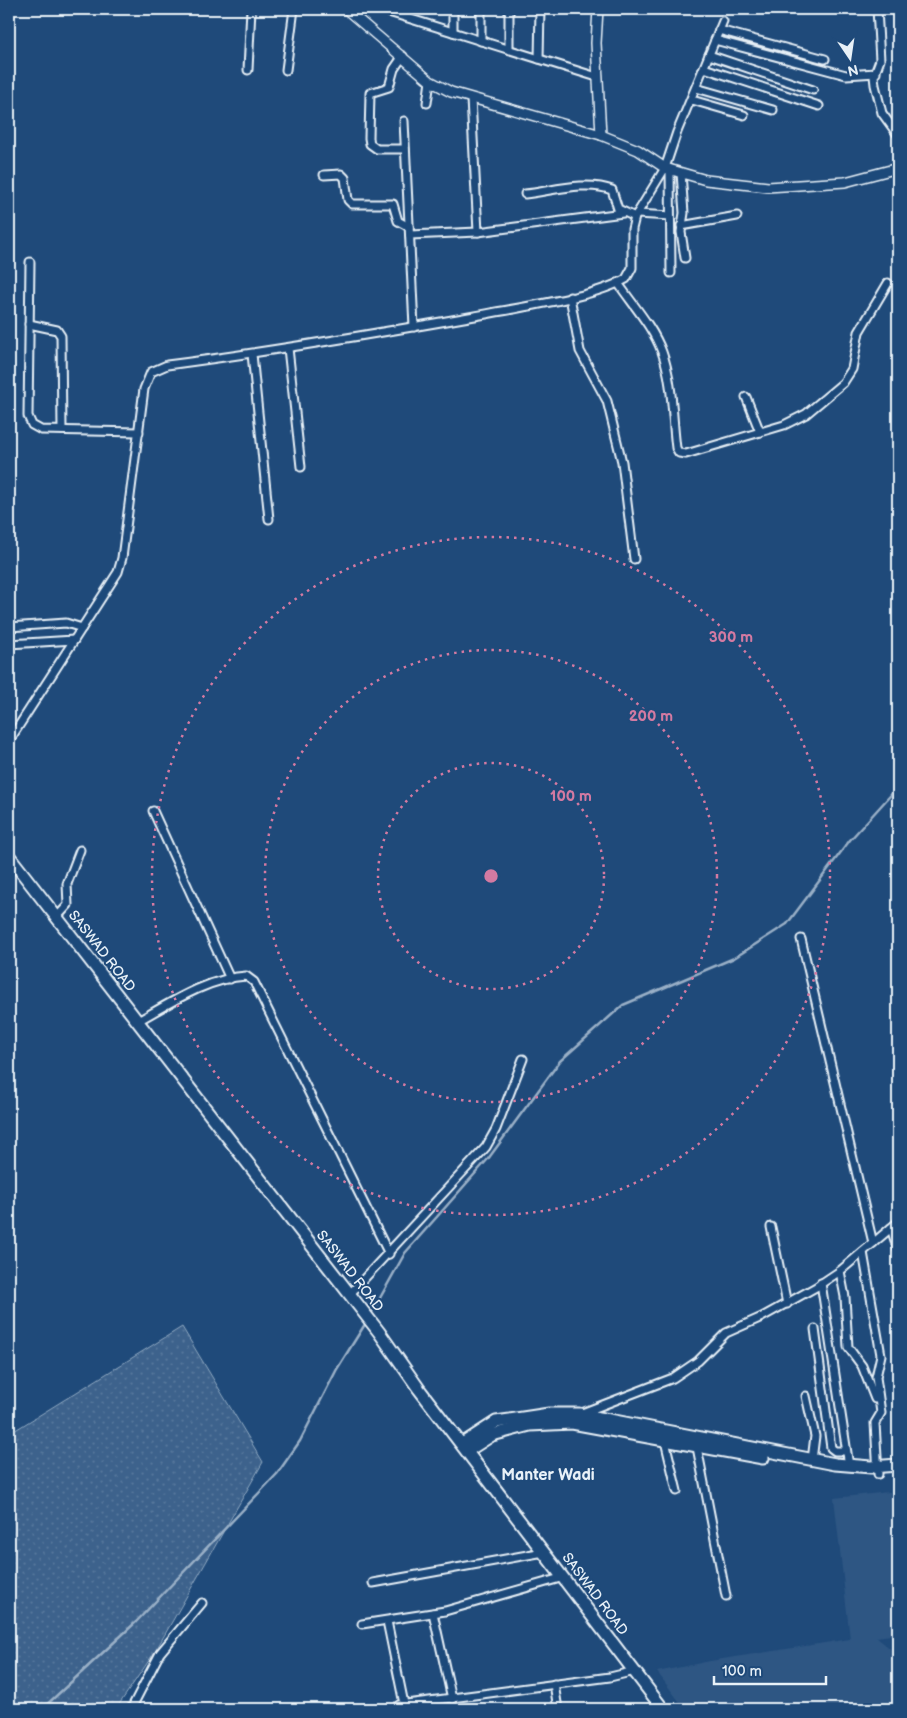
<svg xmlns="http://www.w3.org/2000/svg" width="907" height="1718" font-family="'Balsamiq Sans',sans-serif">
	<defs>
		<pattern id="grass-dots" width="8" height="8" patternUnits="userSpaceOnUse" patternTransform="scale(1.25)"><rect width="8" height="8" fill="#3c628c"/><path d="M2 2h.1M6 6h.1" fill="none" stroke="#58799d" stroke-width="1.8" stroke-linecap="round"/></pattern>
	</defs>
	<rect width="100%" height="100%" fill="#1f4a7a"/>
	<filter id="ink" filterUnits="userSpaceOnUse"><feTurbulence type="fractalNoise" baseFrequency=".02" numOctaves="2"/><feDisplacementMap in="SourceGraphic" scale="10" xChannelSelector="R" yChannelSelector="G"/><feConvolveMatrix kernelMatrix="1 2 1 2 8 2 1 2 1" color-interpolation-filters="sRGB"/></filter>
	<g filter="url(#ink)">
		<!-- built -->
		<path fill="#2e5683" d="M 898,1491 L 898,1634 L 876,1637 L 898,1655 L 898,1709 L 685,1709 L 657,1672 L 710,1661 L 850,1639 L 834,1498 Z"/>
		<!-- grass -->
		<path fill="url(#grass-dots)" stroke="#92aac2" d="M 182,1327 L 263,1462 L 156,1650 L 116,1709 L 9,1709 L 9,1434 Z"/>
		<g fill="none" stroke-linecap="round" stroke-linejoin="round">
			<!-- stream -->
			<g stroke="#9ab0c7" stroke-width="2.5">
				<path d="M 370,1316 L 405,1253 L 488,1159 L 560,1061 L 623,1005 L 734,958 L 787,924 L 850,840 L 898,787"/>
				<path d="M 42,1709 L 136,1622 L 277,1474 L 300,1441 L 337,1369 L 367,1321"/>
			</g>
			<defs>
				<g id="minor">
					<path d="M 379,9 L 597,77"/>
					<path d="M 509,9 L 509,49"/>
					<path d="M 877,9 L 880,60 L 874,76 L 875,85 L 882,113 L 898,135"/>
					<path d="M 353,14 L 365,9"/>
					<path d="M 719,30 L 825,59"/>
					<path d="M 453,32 L 453,9"/>
					<path d="M 715,40 L 846,75 L 876,73"/>
					<path d="M 481,41 L 481,9"/>
					<path d="M 709,55 L 813,90"/>
					<path d="M 403,56 L 394,69 L 389,87 L 370,93 L 369,138 L 370,144 L 377,149 L 405,149"/>
					<path d="M 539,59 L 540,9"/>
					<path d="M 704,68 L 819,106"/>
					<path d="M 248,70 L 251,9"/>
					<path d="M 286,70 L 294,9"/>
					<path d="M 696,88 L 773,110"/>
					<path d="M 471,99 L 478,232"/>
					<path d="M 692,100 L 744,115"/>
					<path d="M 427,103 L 430,81"/>
					<path d="M 404,121 L 414,327"/>
					<path d="M 670,169 L 671,273"/>
					<path d="M 681,173 L 684,213 L 681,232 L 685,258"/>
					<path d="M 324,175 L 341,174 L 345,178 L 348,200 L 352,204 L 393,204 L 398,221 L 409,227"/>
					<path d="M 525,194 C 552,191 586,180 612,190 L 618,209 L 635,217"/>
					<path d="M 637,214 L 670,216"/>
					<path d="M 681,226 L 737,216"/>
					<path d="M 410,235 L 478,232 L 623,213"/>
					<path d="M 30,262 L 28,416 L 32,425 L 41,430 L 139,432"/>
					<path d="M 618,283 C 633,305 653,327 662,352 C 673,382 672,417 676,448 L 679,453 L 686,454 L 784,425 L 806,414 L 843,383 L 852,369 L 859,332 L 888,283"/>
					<path d="M 570,297 L 580,351 L 607,401 L 622,462 L 634,559"/>
					<path d="M 29,324 L 57,330 L 61,336 L 62,430"/>
					<path d="M 288,348 L 301,467"/>
					<path d="M 252,354 L 269,519"/>
					<path d="M 746,397 L 760,432"/>
					<path d="M 9,627 L 66,623 L 82,628"/>
					<path d="M 9,644 L 74,640"/>
					<path d="M 9,741 L 118,572 L 122,558 L 144,389 L 151,372 L 167,365 C 274,351 380,333 486,314 C 526,306 592,298 626,279 L 632,268 L 632,229 L 635,217 L 665,168 L 677,132 L 723,21"/>
					<path d="M 153,811 L 230,979"/>
					<path d="M 57,917 L 68,905 L 67,884 L 80,850"/>
					<path d="M 801,939 L 873,1243"/>
					<path d="M 138,1021 C 170,1003 208,978 246,976 L 254,982 L 389,1254"/>
					<path d="M 771,1227 L 787,1304"/>
					<path d="M 891,1228 L 898,1250"/>
					<path d="M 863,1252 L 881,1355 L 876,1377 L 881,1413 L 875,1423 L 878,1474"/>
					<path d="M 840,1271 L 845,1297 L 848,1347 L 862,1366 L 875,1399"/>
					<path d="M 821,1283 L 849,1466"/>
					<path d="M 349,1295 L 486,1147 L 496,1129 L 523,1059"/>
					<path d="M 815,1329 L 831,1448 L 835,1451 L 846,1451"/>
					<path d="M 806,1396 L 815,1436 L 812,1460"/>
					<path d="M 582,1413 L 673,1378 L 698,1361 L 726,1333 L 762,1317 L 816,1287 L 840,1271 L 898,1222"/>
					<path d="M 665,1441 L 677,1491"/>
					<path d="M 696,1442 L 726,1596"/>
					<path d="M 373,1583 L 544,1552"/>
					<path d="M 433,1613 L 452,1699"/>
					<path d="M 387,1621 L 404,1704"/>
					<path d="M 362,1624 L 445,1611 L 564,1577"/>
					<path d="M 554,1684 L 558,1709"/>
					<path d="M 131,1709 L 160,1653 L 202,1603"/>
					<path d="M 394,1709 L 399,1705 L 610,1677 L 635,1671"/>
				</g>
				<g id="tertiary">
					<path d="M 346,9 L 430,81 L 451,92 L 601,135 L 638,150 L 665,168 L 706,180 L 768,187 L 845,182 L 898,168"/>
					<path d="M 598,9 L 596,43 L 601,135"/>
				</g>
				<g id="trunk">
					<path d="M 9,856 L 379,1332 L 419,1389 L 663,1709"/>
					<path d="M 462,1444 L 496,1422 L 549,1414 L 579,1414 L 835,1464 L 871,1467 L 898,1465"/>
					<path d="M 467,1451 L 492,1435 L 530,1425 L 572,1423 L 763,1458"/>
				</g>
			</defs>
			<!-- minor casing -->
			<use href="#minor" stroke="#e8f1f8" stroke-width="11"/>
			<!-- tertiary casing -->
			<use href="#tertiary" stroke="#e8f1f8" stroke-width="12"/>
			<!-- trunk casing -->
			<use href="#trunk" stroke="#e8f1f8" stroke-width="15"/>
			<!-- minor -->
			<use href="#minor" stroke="#1f4a7a" stroke-width="7"/>
			<!-- tertiary -->
			<use href="#tertiary" stroke="#1f4a7a" stroke-width="9"/>
			<!-- trunk -->
			<use href="#trunk" stroke="#1f4a7a" stroke-width="11"/>
		</g>
	</g>
	<!-- distance rings -->
	<g fill="none" stroke="#d37aa2" stroke-width="2.5" stroke-dasharray="2.5 5">
		<circle cx="491" cy="876" r="113"/>
		<circle cx="491" cy="876" r="226"/>
		<circle cx="491" cy="876" r="339"/>
	</g>
	<g text-anchor="middle" dominant-baseline="central" stroke-width="4" stroke-linejoin="round" paint-order="stroke">
		<!-- street labels -->
		<g font-size="14" fill="#e8f1f8" stroke="#1f4a7a">
			<text transform="translate(102 951) rotate(52)">SASWAD ROAD</text>
			<text transform="translate(350 1271) rotate(52)">SASWAD ROAD</text>
			<text transform="translate(595 1594) rotate(53)">SASWAD ROAD</text>
		</g>
		<!-- quarter labels -->
		<g font-size="16" font-weight="bold" fill="#e8f1f8" stroke="#1f4a7a">
			<text x="548" y="1475">Manter Wadi</text>
		</g>
	</g>
	<circle cx="491" cy="876" r="8" fill="#d37aa2" stroke="#1f4a7a" stroke-width="2.5"/>
	<g font-size="15" text-anchor="middle" font-weight="bold" fill="#d37aa2" stroke="#1f4a7a" stroke-width="4" stroke-linejoin="round" paint-order="stroke">
		<text x="731" y="642">300 m</text>
		<text x="651" y="721">200 m</text>
		<text x="571" y="801">100 m</text>
	</g>
	<!-- margin -->
	<rect width="907" height="1718" fill="none" stroke="#1f4a7a" stroke-width="30"/>
	<rect x="15" y="15" width="877" height="1688" fill="none" stroke="#e8f1f8" stroke-width="2" filter="url(#ink)"/>
	<!-- north arrow -->
	<g transform="translate(850 58) rotate(167)" stroke="#1f4a7a" stroke-width="4" paint-order="stroke">
	<path d="M0-4L9 19L0 12L-9 19Z" fill="#e8f1f8"/>
	<text y="-8" font-size="14" font-weight="bold" text-anchor="middle" fill="#e8f1f8">N</text>
	</g>
	<!-- scale -->
	<path d="M714 1676v8h112v-8" fill="none" stroke="#e8f1f8" stroke-width="2.5"/>
	<text x="722" y="1676" font-size="15" fill="#e8f1f8" stroke="#1f4a7a" stroke-width="4" paint-order="stroke">100 m</text>
</svg>
